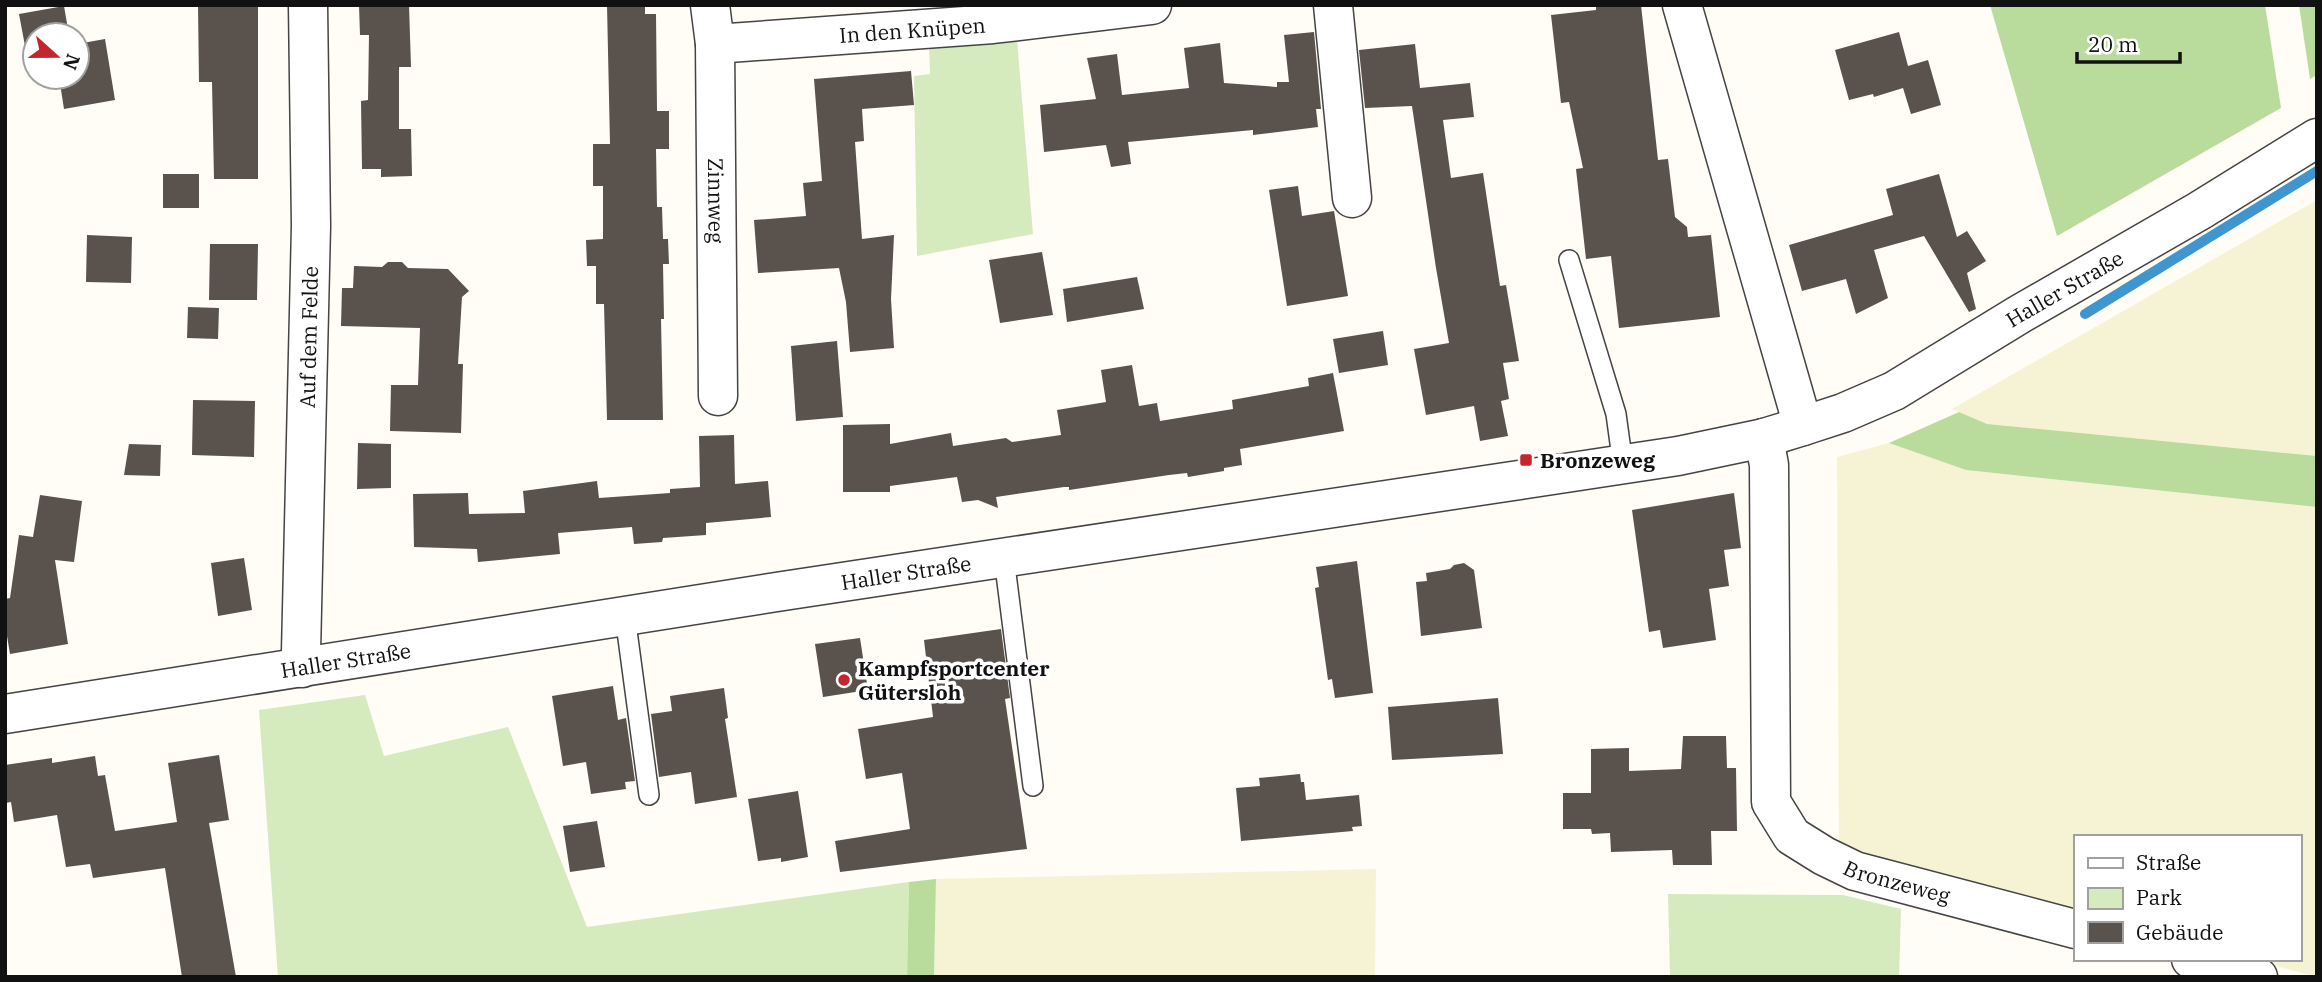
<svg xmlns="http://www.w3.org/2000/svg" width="2322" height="982" font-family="'IBM Plex Serif',serif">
	<rect width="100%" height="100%" fill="#fffdf5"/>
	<!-- farmland -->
	<g fill="#f6f3d4">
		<path d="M 2317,200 L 2317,456 L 1987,424 L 1952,409 Z"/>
		<path d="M 1889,443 L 1966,470 L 2317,507 L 2317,977 L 2250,959 L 2299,959 L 2299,837 L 2075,837 L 2075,915 L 1839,852 L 1837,457 Z"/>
		<path d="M 1376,869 L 1375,977 L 934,977 L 936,879 Z"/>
	</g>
	<!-- green -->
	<g fill="#d5ebbd">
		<path d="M 1017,39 L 1033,234 L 917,256 L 914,76 L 930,74 L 929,45 Z"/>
		<path d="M 365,695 L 384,756 L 508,727 L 587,927 L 909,882 L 907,977 L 278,977 L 259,710 Z"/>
		<path d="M 1668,894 L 1843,895 L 1901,909 L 1899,977 L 1670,977 Z"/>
	</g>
	<!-- forest -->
	<g fill="#b9dc9c">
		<path d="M 1990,5 L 2265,5 L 2281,108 L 2057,236 Z"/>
		<path d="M 2299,5 L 2317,5 L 2317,75 L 2310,79 Z"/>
		<path d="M 1959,412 L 1987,424 L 2317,456 L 2317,507 L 1966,470 L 1889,443 Z"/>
		<path d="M 936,879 L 934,977 L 907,977 L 909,882 Z"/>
	</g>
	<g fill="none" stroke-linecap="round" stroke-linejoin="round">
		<!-- stream -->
		<path stroke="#3f96cf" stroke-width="10" d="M 2085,314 L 2317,171"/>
	</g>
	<!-- building -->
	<g fill="#5a524d">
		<path d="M 198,5 L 258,5 L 258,179 L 214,179 L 212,82 L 199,82 Z"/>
		<path d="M 359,5 L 409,5 L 411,67 L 399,67 L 399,129 L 411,129 L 412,176 L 381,177 L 381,169 L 362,169 L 361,101 L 368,100 L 369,35 L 360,35 Z"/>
		<path d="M 607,5 L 645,5 L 645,14 L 656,14 L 657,111 L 669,111 L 669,149 L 656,149 L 657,207 L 662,207 L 663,239 L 668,239 L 669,264 L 663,264 L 664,319 L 661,319 L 663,420 L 607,420 L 604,304 L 596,304 L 596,266 L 587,266 L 586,240 L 603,239 L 603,186 L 593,186 L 593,144 L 610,144 Z"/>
		<path d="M 1610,5 L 1641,5 L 1658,160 L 1668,159 L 1675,217 L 1687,227 L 1688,237 L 1711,235 L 1720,317 L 1619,328 L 1611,256 L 1586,259 L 1576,169 L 1583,168 L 1569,102 L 1561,103 L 1551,15 L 1596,10 L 1596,7 Z"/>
		<path d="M 64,6 L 69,35 L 35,35 L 35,45 L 25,46 L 19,14 Z"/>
		<path d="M 1314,32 L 1321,109 L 1316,109 L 1318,127 L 1253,135 L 1253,130 L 1128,142 L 1131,164 L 1111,167 L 1106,145 L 1044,152 L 1040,105 L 1096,99 L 1087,58 L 1117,54 L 1122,95 L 1189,88 L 1184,48 L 1220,43 L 1224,83 L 1277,87 L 1277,82 L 1289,82 L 1284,35 Z"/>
		<path d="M 1899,32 L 1908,66 L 1928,60 L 1941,105 L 1911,114 L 1903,88 L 1874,97 L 1873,94 L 1849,100 L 1835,50 Z"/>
		<path d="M 105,39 L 115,100 L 64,109 L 59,77 L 77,77 L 77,44 Z"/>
		<path d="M 1415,44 L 1420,88 L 1470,83 L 1474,117 L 1443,120 L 1451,178 L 1483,173 L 1500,286 L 1506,285 L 1519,361 L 1503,363 L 1509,399 L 1501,401 L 1508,436 L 1480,441 L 1474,406 L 1426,415 L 1414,349 L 1449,343 L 1436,268 L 1412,106 L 1365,108 L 1359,50 Z"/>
		<path d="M 911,71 L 914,105 L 862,109 L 864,141 L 855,142 L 862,239 L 894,235 L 891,299 L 894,348 L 850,352 L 846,302 L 839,268 L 758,273 L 754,220 L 806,216 L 803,183 L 822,181 L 814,79 Z"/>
		<rect x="163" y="174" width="36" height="34"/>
		<path d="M 1939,174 L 1957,237 L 1967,231 L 1986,261 L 1967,273 L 1976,309 L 1969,312 L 1924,236 L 1874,250 L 1888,298 L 1856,314 L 1846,279 L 1802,291 L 1789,245 L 1893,215 L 1886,189 Z"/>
		<path d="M 1298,186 L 1302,216 L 1334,211 L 1348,296 L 1287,306 L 1269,190 Z"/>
		<path d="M 87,235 L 132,237 L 131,283 L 86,282 Z"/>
		<path d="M 210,244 L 258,244 L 257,300 L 209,300 Z"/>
		<path d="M 1042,252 L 1053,315 L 1000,323 L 989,260 Z"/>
		<path d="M 388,262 L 402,262 L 408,268 L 448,269 L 469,291 L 462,297 L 458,364 L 463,364 L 461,433 L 390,431 L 391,385 L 418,385 L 420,328 L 341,326 L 342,288 L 353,288 L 354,266 L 382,267 Z"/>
		<path d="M 1137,277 L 1144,309 L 1067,322 L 1063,289 Z"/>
		<path d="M 188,307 L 219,308 L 218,339 L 187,338 Z"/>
		<path d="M 1383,331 L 1388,365 L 1339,373 L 1333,339 Z"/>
		<path d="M 837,341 L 843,417 L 796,421 L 791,346 Z"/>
		<path d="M 1132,365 L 1139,406 L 1157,403 L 1160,421 L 1233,409 L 1232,400 L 1309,386 L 1308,378 L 1333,373 L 1344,431 L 1240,449 L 1242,465 L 1224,468 L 1224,471 L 1188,477 L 1187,473 L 1169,475 L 1069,490 L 1069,487 L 1064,487 L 996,497 L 998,508 L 978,500 L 962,502 L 957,477 L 890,486 L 890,492 L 843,492 L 843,425 L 890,424 L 890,444 L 951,433 L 953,446 L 1006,438 L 1012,442 L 1061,435 L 1057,410 L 1106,402 L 1101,370 Z"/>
		<path d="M 193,400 L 255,401 L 254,457 L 192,455 Z"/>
		<path d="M 734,435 L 735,484 L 768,481 L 771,517 L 706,523 L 706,535 L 663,538 L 662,542 L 634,544 L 632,527 L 558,533 L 560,554 L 478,562 L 477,549 L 414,547 L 413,494 L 468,493 L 469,514 L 525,513 L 523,491 L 597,481 L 599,498 L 670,493 L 670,489 L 700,487 L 699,436 Z"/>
		<path d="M 358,443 L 391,444 L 391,488 L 357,489 Z"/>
		<path d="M 129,444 L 161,445 L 160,476 L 124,475 Z"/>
		<path d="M 1734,493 L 1741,548 L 1724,550 L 1729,586 L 1709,589 L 1716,640 L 1663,648 L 1660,630 L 1649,632 L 1632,510 Z"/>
		<path d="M 40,495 L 82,501 L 74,562 L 55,560 L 68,644 L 10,654 L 5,624 L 5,599 L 10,598 L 19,535 L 33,537 Z"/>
		<path d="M 244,558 L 252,610 L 218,616 L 211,563 Z"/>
		<path d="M 1357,561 L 1373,693 L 1335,698 L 1332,679 L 1328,680 L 1315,588 L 1319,587 L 1316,567 Z"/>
		<path d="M 1464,563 L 1474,570 L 1482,628 L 1421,636 L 1416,582 L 1427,581 L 1426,573 L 1450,569 L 1454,565 Z"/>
		<path d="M 1001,629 L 1010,698 L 1005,699 L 1027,849 L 840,872 L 835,841 L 910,829 L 902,773 L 866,779 L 858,729 L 933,717 L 924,640 Z"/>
		<path d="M 860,638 L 868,690 L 823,697 L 815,644 Z"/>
		<path d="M 613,686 L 618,720 L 626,718 L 635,781 L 625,782 L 626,789 L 591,794 L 586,762 L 563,766 L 552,696 Z"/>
		<path d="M 724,688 L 728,718 L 725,719 L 737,797 L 695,804 L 691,772 L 659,777 L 651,714 L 672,711 L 670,696 Z"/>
		<path d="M 1498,698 L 1503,754 L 1392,760 L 1388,707 Z"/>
		<path d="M 1683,736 L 1726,736 L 1727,768 L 1736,768 L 1737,831 L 1711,831 L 1712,865 L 1673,865 L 1672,850 L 1611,852 L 1610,833 L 1592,834 L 1591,829 L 1563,829 L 1563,793 L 1591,793 L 1591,749 L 1629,748 L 1629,771 L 1681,769 Z"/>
		<path d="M 219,755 L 229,820 L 209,823 L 236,977 L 182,977 L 165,868 L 93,878 L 90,864 L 66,867 L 57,815 L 14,822 L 11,802 L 5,803 L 5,765 L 52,758 L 52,763 L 95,756 L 98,776 L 105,775 L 115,831 L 177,822 L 168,763 Z"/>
		<path d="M 1300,774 L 1301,782 L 1304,782 L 1306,800 L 1359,795 L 1362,826 L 1352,827 L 1353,831 L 1241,841 L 1236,788 L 1260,786 L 1259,778 Z"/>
		<path d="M 798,791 L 808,857 L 781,862 L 781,858 L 758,861 L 748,799 Z"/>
		<path d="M 597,821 L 605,867 L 570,872 L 563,826 Z"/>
	</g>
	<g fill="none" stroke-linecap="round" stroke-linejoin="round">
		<defs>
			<g id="service">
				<path d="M 1569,260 L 1616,414 L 1623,465"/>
				<path d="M 1004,558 L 1033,786"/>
				<path d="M 625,616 L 649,795"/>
			</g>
			<g id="minor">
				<path id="s1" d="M 710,5 L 715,44 L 718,396"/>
				<path d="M 1333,5 L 1352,198"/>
				<path d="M 1682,5 L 1803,426"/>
				<path id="s2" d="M 715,44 L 993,24 L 1152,5"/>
				<path id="s3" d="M 1764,438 L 1769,465 L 1771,802 L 1792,836 L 1824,856 L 1855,871 L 2075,929"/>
				<path id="s4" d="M 302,668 L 301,652 L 311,226 L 308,5"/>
				<path d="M 2191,959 L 2258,977"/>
			</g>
			<g id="tertiary">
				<path id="s5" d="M 5,714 L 783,591 L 1678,456 L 1764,438 L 1803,426 L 1843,413 L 1894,391 L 2020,314 L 2199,211 L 2317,138"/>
			</g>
		</defs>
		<!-- service casing -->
		<use href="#service" stroke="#444" stroke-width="22"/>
		<!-- minor casing -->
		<use href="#minor" stroke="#444" stroke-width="41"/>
		<!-- tertiary casing -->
		<use href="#tertiary" stroke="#444" stroke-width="41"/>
		<!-- service -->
		<use href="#service" stroke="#fff" stroke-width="19"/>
		<!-- minor -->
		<use href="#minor" stroke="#fff" stroke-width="38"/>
		<!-- tertiary -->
		<use href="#tertiary" stroke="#fff" stroke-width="38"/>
	</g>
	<!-- markers -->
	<g fill="#c4262e" stroke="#fff" stroke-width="2.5">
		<rect x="1519" y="453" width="14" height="14" rx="3.5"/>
		<circle cx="844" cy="680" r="7"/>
	</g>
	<g text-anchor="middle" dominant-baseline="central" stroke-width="7" stroke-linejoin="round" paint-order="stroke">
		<!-- street labels -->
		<g font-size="21" fill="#111" stroke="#fff">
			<text stroke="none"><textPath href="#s2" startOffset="198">In den Knüpen</textPath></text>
			<text stroke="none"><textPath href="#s1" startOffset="196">Zinnweg</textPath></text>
			<text stroke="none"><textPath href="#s5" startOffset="2118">Haller Straße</textPath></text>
			<text stroke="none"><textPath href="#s4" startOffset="331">Auf dem Felde</textPath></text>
			<text stroke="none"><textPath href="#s5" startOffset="912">Haller Straße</textPath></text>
			<text stroke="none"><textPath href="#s5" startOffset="345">Haller Straße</textPath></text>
			<text stroke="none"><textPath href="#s3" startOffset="520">Bronzeweg</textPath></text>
		</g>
		<!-- poi labels -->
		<g font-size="21" font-weight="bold" fill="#111" stroke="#fff" text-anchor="start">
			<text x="1540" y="460">Bronzeweg</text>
			<text x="858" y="668">Kampfsportcenter<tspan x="858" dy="24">Gütersloh</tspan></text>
		</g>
	</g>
	<!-- border -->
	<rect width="2322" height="982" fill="none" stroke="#111111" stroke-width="14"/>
	<!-- legend -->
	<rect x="2074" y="835" width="228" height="126" fill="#ffffff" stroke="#a0a0a0" stroke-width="2"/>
	<rect x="2088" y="858" width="35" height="10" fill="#ffffff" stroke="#a0a0a0" stroke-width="2"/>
	<text x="2136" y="870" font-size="21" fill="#111111">Straße</text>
	<rect x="2088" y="888" width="35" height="21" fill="#d5ebbd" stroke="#a0a0a0" stroke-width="2"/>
	<text x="2136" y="905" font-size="21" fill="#111111">Park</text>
	<rect x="2088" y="922" width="35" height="21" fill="#5a524d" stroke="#a0a0a0" stroke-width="2"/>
	<text x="2136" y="940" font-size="21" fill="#111111">Gebäude</text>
	<!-- north arrow -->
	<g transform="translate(56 56) rotate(111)"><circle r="33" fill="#ffffff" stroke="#a0a0a0" stroke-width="2"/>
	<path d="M0-5L12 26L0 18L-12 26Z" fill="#c4262e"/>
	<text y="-10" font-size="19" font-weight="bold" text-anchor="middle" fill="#111111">N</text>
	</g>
	<!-- scale -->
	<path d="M2077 52v10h103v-10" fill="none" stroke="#111111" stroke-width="3.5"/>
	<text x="2088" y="52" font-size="21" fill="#111111" stroke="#ffffff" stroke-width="5" paint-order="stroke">20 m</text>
</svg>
